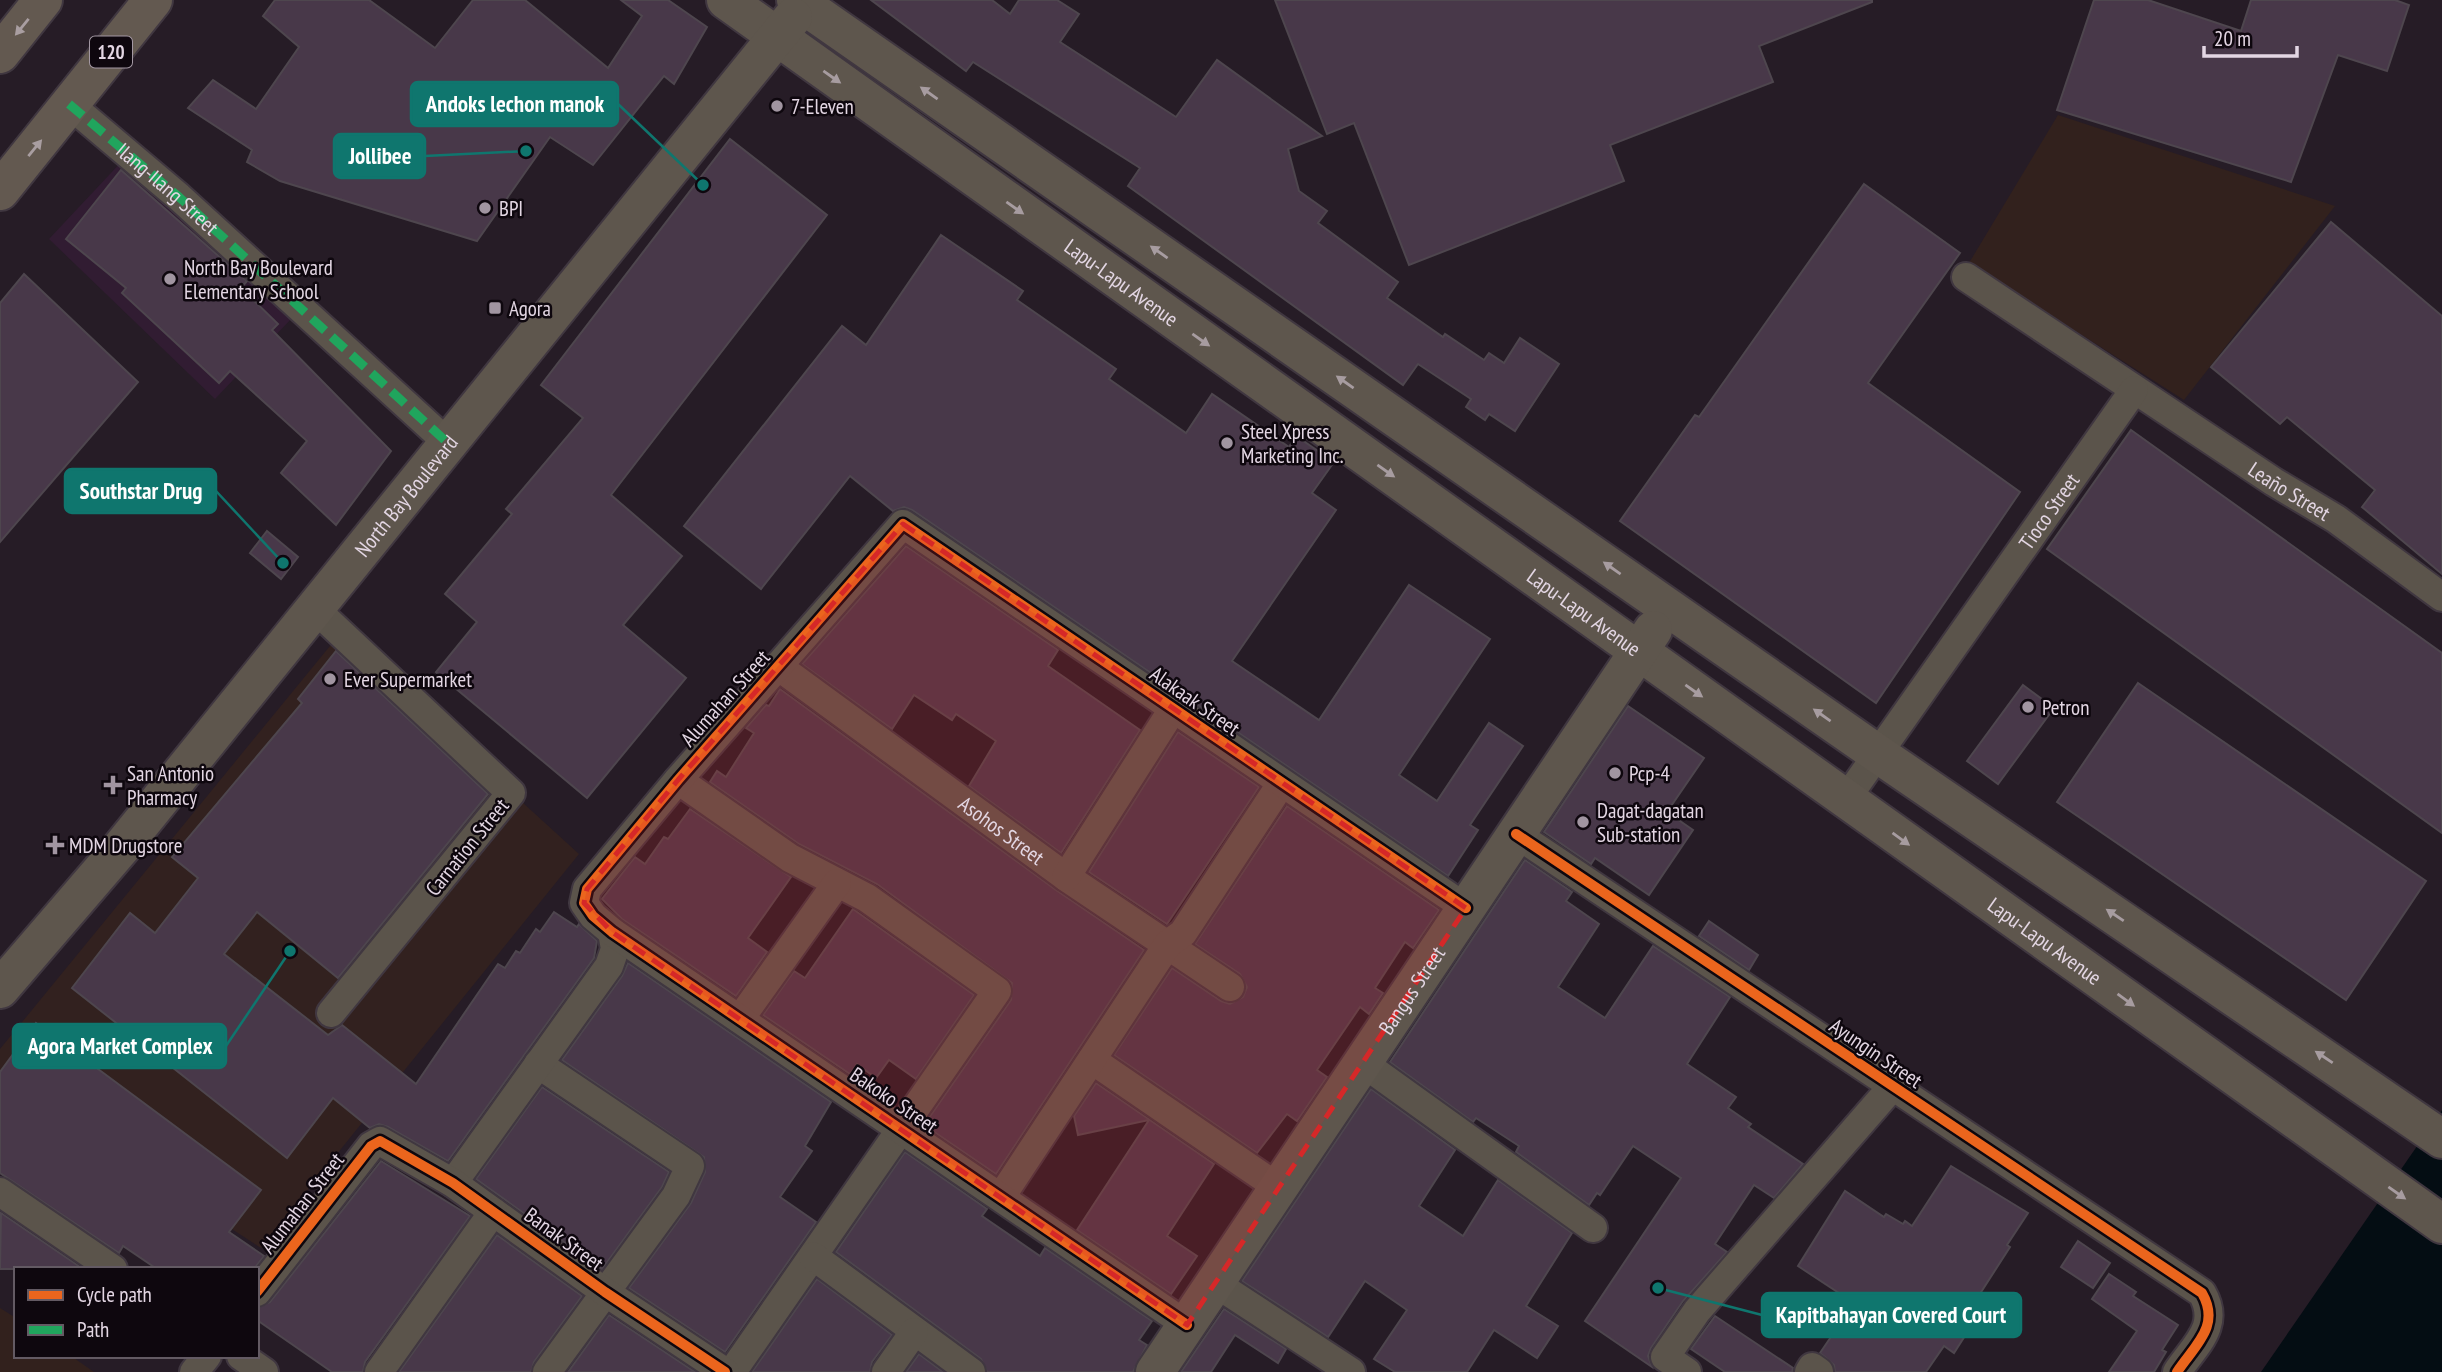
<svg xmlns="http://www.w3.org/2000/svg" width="2442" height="1372" font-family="'PT Sans Narrow',sans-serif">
	<rect width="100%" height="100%" fill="#261c26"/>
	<!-- commercial -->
	<path fill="#32211f" d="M 339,635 L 579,854 L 261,1248 L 0,1078 L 0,1049 Z"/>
	<!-- industrial -->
	<g fill="#32211d">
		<path d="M 2058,115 L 2335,206 L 2184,400 L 1969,263 Z"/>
		<path d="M 0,1308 L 16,1318 L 16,1356 L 71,1356 L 94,1372 L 0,1372 Z"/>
	</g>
	<!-- built -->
	<path fill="#311c32" d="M 125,158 L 292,318 L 215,399 L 49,239 Z"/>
	<!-- water -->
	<path fill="#040d13" d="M 2442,1110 L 2442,1372 L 2261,1372 Z"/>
	<!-- building -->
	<g fill="#483849" stroke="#4e464e" stroke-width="2">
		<path d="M 275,0 L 369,0 L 435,48 L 473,0 L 525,0 L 608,68 L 642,16 L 621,0 L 668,0 L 707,27 L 674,84 L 664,76 L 593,165 L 550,137 L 477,241 L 280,181 L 247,162 L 252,150 L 188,108 L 213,80 L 256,109 L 299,47 L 263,16 Z"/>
		<path d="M 871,0 L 992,0 L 1010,14 L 1019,0 L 1057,0 L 1079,14 L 1060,42 L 1176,117 L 1217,60 L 1322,136 L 1288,149 L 1299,191 L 1327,211 L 1318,223 L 1398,282 L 1387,298 L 1443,337 L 1445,334 L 1484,360 L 1489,353 L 1504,363 L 1520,338 L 1559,364 L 1515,431 L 1489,414 L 1485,420 L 1466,407 L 1471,399 L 1418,364 L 1403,385 L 1128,186 L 1140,168 L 973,62 L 966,71 Z"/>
		<path d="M 1275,0 L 1872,0 L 1872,2 L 1759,46 L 1773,82 L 1610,145 L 1624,181 L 1409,265 L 1354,123 L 1327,134 Z"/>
		<path d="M 2094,0 L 2148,0 L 2241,31 L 2251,0 L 2395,0 L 2409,5 L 2387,71 L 2338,55 L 2291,182 L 2057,110 Z"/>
		<path d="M 730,139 L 827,215 L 611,495 L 682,556 L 623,625 L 686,678 L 587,798 L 436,672 L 477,622 L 445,594 L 512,514 L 506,509 L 583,418 L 541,385 Z"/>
		<path d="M 121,170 L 247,281 L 241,288 L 278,324 L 272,330 L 391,451 L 336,525 L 281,473 L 307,441 L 230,371 L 219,383 L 122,293 L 126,288 L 66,239 Z"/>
		<path d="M 1864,184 L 1960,253 L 1868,383 L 2020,492 L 1876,703 L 1620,521 L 1695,415 L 1699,417 Z"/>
		<path d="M 2331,222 L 2442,316 L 2442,574 L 2362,507 L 2375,490 L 2287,417 L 2280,424 L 2211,367 Z"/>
		<path d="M 941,235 L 1023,291 L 1017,300 L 1116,369 L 1109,379 L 1186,433 L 1212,394 L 1289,447 L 1296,436 L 1334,462 L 1312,493 L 1336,510 L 1232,661 L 1319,720 L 1409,585 L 1490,639 L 1399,775 L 1437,801 L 1489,723 L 1523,746 L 1470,825 L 1478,830 L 1448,876 L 912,510 L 904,507 L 893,511 L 850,476 L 761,589 L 684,526 L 842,326 L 866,345 Z"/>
		<path d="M 24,274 L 138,382 L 0,542 L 0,303 Z"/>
		<path d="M 2131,430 L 2442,653 L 2442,833 L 2047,549 Z"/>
		<path d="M 267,531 L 298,557 L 281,579 L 250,553 Z"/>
		<path d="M 906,546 L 1058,650 L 1048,666 L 1140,730 L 1061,853 L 969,786 L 996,741 L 956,714 L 952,720 L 914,695 L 892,729 L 802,664 Z"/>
		<path d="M 336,651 L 488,794 L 338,978 L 257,912 L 224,954 L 328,1035 L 342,1025 L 416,1084 L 498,964 L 505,968 L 516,951 L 520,953 L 536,929 L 540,932 L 554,912 L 577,927 L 579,924 L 597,941 L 594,958 L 448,1161 L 388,1127 L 379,1124 L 370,1128 L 333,1098 L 287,1158 L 72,988 L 130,913 L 155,933 L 198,878 L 172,857 L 302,703 L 298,699 Z"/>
		<path d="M 2138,683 L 2426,881 L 2346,1000 L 2057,802 Z"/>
		<path d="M 2023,685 L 2054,708 L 1998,784 L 1967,761 Z"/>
		<path d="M 780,689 L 1056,890 L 1144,950 L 996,1174 L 924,1125 L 1011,1000 L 1012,983 L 877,884 L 799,844 L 710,782 L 717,771 L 726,777 L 754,733 L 746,728 L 766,705 L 769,706 Z"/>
		<path d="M 1628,706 L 1704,758 L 1667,812 L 1693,830 L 1649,895 L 1595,858 L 1591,864 L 1544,832 Z"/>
		<path d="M 1178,732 L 1259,787 L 1167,924 L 1089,872 Z"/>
		<path d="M 1287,806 L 1439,910 L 1413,948 L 1405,942 L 1375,988 L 1383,993 L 1369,1014 L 1360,1007 L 1317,1070 L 1327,1077 L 1297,1121 L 1287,1114 L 1257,1153 L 1114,1055 L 1172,968 L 1221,1001 L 1230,1004 L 1243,997 L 1247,987 L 1240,974 L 1195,944 Z"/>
		<path d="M 690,809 L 791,877 L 748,938 L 767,952 L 736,996 L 622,919 L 602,899 L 635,857 L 645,864 L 664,837 L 668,839 Z"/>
		<path d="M 1525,860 L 1572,892 L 1566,901 L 1599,924 L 1558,987 L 1605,1018 L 1653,946 L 1730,997 L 1687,1064 L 1736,1097 L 1728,1108 L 1751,1124 L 1748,1127 L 1803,1164 L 1774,1198 L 1754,1185 L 1715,1244 L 1727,1252 L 1683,1301 L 1651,1348 L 1648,1356 L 1652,1367 L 1585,1321 L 1681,1178 L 1633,1146 L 1600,1195 L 1597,1193 L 1589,1205 L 1516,1152 L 1519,1146 L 1476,1118 L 1473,1122 L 1390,1062 Z"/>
		<path d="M 853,909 L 974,995 L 916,1079 L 889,1060 L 876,1078 L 857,1064 L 850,1074 L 763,1015 L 794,971 L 805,978 Z"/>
		<path d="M 1709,921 L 1758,955 L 1749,970 L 1699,936 Z"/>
		<path d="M 628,963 L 831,1102 L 805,1146 L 812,1151 L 780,1197 L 816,1222 L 725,1352 L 629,1288 L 691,1203 L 705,1172 L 704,1157 L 562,1060 L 622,976 Z"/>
		<path d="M 36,1023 L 261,1190 L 229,1232 L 264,1256 L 254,1269 L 157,1269 L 123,1246 L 119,1253 L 0,1173 L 0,1072 Z"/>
		<path d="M 1096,1083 L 1214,1164 L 1167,1236 L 1197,1256 L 1171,1294 L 1077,1230 L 1149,1120 L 1078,1135 L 1074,1116 Z"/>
		<path d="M 542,1087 L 669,1172 L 662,1187 L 602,1269 L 476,1179 Z"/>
		<path d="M 1371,1089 L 1455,1150 L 1419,1206 L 1463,1236 L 1498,1180 L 1572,1233 L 1526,1306 L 1558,1326 L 1537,1358 L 1494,1330 L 1467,1372 L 1395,1372 L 1374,1359 L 1407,1310 L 1365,1281 L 1328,1337 L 1242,1281 Z"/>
		<path d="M 905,1152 L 987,1209 L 982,1216 L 1040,1256 L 1045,1248 L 1152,1321 L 1139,1340 L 1147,1345 L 1133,1372 L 987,1372 L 981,1359 L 836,1252 Z"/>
		<path d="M 381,1161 L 470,1216 L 365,1362 L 363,1372 L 332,1372 L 257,1320 L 257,1308 L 270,1302 Z"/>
		<path d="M 1951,1166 L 2028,1213 L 2007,1245 L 2010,1247 L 1976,1300 L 1984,1306 L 1954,1353 L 1944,1346 L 1926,1372 L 1835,1372 L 1834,1365 L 1820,1353 L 1854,1303 L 1798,1266 L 1845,1191 L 1884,1217 L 1886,1214 L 1903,1224 L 1905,1221 L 1912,1226 Z"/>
		<path d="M 1,1213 L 83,1269 L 0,1269 Z"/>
		<path d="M 497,1235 L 582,1296 L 534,1362 L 531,1372 L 399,1372 Z"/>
		<path d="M 2078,1241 L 2110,1263 L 2093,1288 L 2061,1267 Z"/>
		<path d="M 2109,1274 L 2136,1292 L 2133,1296 L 2178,1325 L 2162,1350 L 2166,1352 L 2154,1372 L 2109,1372 L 2137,1331 L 2092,1299 Z"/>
		<path d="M 817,1279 L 892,1335 L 872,1362 L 870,1372 L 752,1372 Z"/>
		<path d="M 1224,1309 L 1286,1349 L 1278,1363 L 1235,1335 L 1211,1372 L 1181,1372 Z"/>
		<path d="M 609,1315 L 695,1372 L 568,1372 Z"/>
		<path d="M 1715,1316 L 1793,1368 L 1792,1372 L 1725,1372 L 1691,1349 Z"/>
		<path d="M 919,1354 L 943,1372 L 906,1372 Z"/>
	</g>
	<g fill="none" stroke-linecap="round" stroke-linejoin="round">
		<defs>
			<g id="street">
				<path id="s1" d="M 69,104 L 179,197 L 449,444"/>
				<path id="s2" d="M 1966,277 L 2274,482 L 2336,519 L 2442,597"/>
				<path d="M 314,608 L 511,793 L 331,1013"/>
				<path id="s3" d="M 779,667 L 1066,877 L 1230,987"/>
				<path d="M 678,780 L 790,858 L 867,898 L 997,991 L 732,1372"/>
				<path id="s4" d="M 1846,799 L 2134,390"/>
				<path d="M 1516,834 L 2202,1293 C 2221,1326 2195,1345 2177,1372"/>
				<path d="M 1066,877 L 1173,709"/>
				<path d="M 740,1019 L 837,883"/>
				<path d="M 1092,1060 L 1279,1188"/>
				<path d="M 1363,1063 L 1593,1228"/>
				<path d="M 538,1064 L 690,1166 L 676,1196 L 547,1372"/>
				<path d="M 453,1183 L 609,966 L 615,949 L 612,932"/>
				<path d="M 0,1192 L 113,1269"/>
				<path d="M 1001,1197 L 1168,944 L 1183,933 L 1281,784"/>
				<path d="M 813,1256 L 971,1372"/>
				<path d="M 1215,1283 L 1351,1372"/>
				<path d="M 257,1292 L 371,1146 L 380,1141 L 453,1183 L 605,1292 L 725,1372"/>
				<path d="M 1187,1325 L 612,932 L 593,916 L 584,903 L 587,889 L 678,780 L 903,524 L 1466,908"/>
				<path d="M 241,1356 L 264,1372"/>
				<path d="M 194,1372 L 207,1356"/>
				<path d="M 379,1372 L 493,1212"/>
				<path d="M 886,1372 L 914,1332"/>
				<path d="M 1687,1372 L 1665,1357 L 1697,1311 L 1892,1087"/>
				<path d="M 1809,1372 L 1812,1367 L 1819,1372"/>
			</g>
			<g id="secondary">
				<path id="s5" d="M 726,0 L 2442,1224"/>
				<path d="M 796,0 L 1878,754 L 2442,1139"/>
				<path id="s6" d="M 0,989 L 121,848 L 793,17"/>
				<path id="s7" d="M 1155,1372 L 1653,630"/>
			</g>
			<g id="highway">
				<path d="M 0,54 L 43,0"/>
				<path d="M 0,191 L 153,0"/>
			</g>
		</defs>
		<!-- street casing -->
		<use href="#street" stroke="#403740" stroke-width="32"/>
		<!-- secondary casing -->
		<use href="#secondary" stroke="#403740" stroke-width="42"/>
		<!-- highway casing -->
		<use href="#highway" stroke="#403740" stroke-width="42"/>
		<!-- street -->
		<use href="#street" stroke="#5b544b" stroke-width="28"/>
		<!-- secondary -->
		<use href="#secondary" stroke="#5e564d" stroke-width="38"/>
		<!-- highway -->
		<use href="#highway" stroke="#635950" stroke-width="38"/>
		<!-- quiet -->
		<path stroke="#20a55d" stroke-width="9" stroke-dasharray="18 9" stroke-linecap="butt" d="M 69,104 L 179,197 L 449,444"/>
		<defs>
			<g id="cycleway">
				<path d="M 1516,834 L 2202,1293 C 2221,1326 2195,1345 2177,1372"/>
				<path d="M 257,1292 L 371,1146 L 380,1141 L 453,1183 L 605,1292 L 725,1372"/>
				<path d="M 1187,1325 L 612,932 L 593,916 L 584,903 L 587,889 L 678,780 L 903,524 L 1466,908"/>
			</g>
		</defs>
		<!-- cycleway casing -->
		<use href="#cycleway" stroke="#0e070e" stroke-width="15"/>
		<!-- cycleway -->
		<use href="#cycleway" stroke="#eb651d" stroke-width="10"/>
	</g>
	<!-- one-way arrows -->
	<defs><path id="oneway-solid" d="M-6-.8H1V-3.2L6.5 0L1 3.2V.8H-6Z" transform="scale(1.75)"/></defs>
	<g fill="#a99ea1">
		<use href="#oneway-solid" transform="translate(22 27) rotate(129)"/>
		<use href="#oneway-solid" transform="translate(35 148) rotate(-51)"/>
	</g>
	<g fill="#a79ca0">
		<use href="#oneway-solid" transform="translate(832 77) rotate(35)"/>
		<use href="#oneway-solid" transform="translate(929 93) rotate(-145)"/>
		<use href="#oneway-solid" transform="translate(1015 208) rotate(35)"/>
		<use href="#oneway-solid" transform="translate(1159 252) rotate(-145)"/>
		<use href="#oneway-solid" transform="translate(1201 340) rotate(35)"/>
		<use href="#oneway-solid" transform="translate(1345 382) rotate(-145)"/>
		<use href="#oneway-solid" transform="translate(1386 471) rotate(35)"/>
		<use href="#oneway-solid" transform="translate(1612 568) rotate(-145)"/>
		<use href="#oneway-solid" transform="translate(1694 691) rotate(35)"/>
		<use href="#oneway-solid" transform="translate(1822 715) rotate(-145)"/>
		<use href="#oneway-solid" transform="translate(1901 839) rotate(36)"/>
		<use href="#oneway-solid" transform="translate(2115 915) rotate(-146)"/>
		<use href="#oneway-solid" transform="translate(2126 1000) rotate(36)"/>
		<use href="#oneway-solid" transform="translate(2324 1057) rotate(-146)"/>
		<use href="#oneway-solid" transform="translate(2397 1193) rotate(35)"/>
	</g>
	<!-- marked area -->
	<path fill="#d62828" fill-opacity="0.2" stroke="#d62828" stroke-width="5" stroke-dasharray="14 9" stroke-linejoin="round" d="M 903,524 L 1466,908 L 1187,1325 L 612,932 L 584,903 L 587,889 L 678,780 Z"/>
	<!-- markers -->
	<g fill="#a195a1" stroke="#0e070e" stroke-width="2.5">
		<circle cx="777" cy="106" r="7"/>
		<circle cx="485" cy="208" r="7"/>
		<circle cx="170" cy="279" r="7"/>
		<rect x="488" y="301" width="14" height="14" rx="3.5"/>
		<circle cx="1227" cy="443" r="7"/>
		<circle cx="330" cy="679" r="7"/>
		<circle cx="2028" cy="707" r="7"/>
		<circle cx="1615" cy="773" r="7"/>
		<path d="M109.5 774.5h7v7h7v7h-7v7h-7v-7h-7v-7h7z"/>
		<circle cx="1583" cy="822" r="7"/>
		<path d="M51.5 834.5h7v7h7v7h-7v7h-7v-7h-7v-7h7z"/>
	</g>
	<g text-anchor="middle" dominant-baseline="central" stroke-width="5" stroke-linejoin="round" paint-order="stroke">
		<!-- shield labels -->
		<rect fill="#0e070e" stroke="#a398a3" stroke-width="2" x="90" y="36.5" width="42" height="31" rx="5"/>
		<g font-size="19" font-weight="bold" fill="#e3d6e3">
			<text x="111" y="52">120</text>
		</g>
		<!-- poi labels -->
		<g font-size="21" fill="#e3d6e3" stroke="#0e070e" text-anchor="start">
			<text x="791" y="106">7-Eleven</text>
			<text x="499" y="208">BPI</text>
			<text x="184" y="267">North Bay Boulevard<tspan x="184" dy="24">Elementary School</tspan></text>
			<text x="509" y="308">Agora</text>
			<text x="1241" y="431">Steel Xpress<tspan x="1241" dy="24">Marketing Inc.</tspan></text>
			<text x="344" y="679">Ever Supermarket</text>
			<text x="2042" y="707">Petron</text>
			<text x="127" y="773">San Antonio<tspan x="127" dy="24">Pharmacy</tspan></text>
			<text x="1629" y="773">Pcp-4</text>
			<text x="1597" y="810">Dagat-dagatan<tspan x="1597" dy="24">Sub-station</tspan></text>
			<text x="69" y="845">MDM Drugstore</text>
		</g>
		<!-- street labels -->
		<g font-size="21" fill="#e3d6e3" stroke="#0e070e">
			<text stroke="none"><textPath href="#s1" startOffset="130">Ilang-Ilang Street</textPath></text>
			<text stroke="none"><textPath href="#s5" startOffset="486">Lapu-Lapu Avenue</textPath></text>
			<text stroke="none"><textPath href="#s2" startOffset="388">Leaño Street</textPath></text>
			<text stroke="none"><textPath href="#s6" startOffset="639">North Bay Boulevard</textPath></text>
			<text stroke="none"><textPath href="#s4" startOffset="352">Tioco Street</textPath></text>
			<text stroke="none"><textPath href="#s5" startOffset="1054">Lapu-Lapu Avenue</textPath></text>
			<text transform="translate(725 698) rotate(-48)">Alumahan Street</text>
			<text transform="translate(1195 701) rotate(35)">Alakaak Street</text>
			<text stroke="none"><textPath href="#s3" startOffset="276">Asohos Street</textPath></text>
			<text transform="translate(467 847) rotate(-51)">Carnation Street</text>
			<text stroke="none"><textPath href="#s5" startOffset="1620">Lapu-Lapu Avenue</textPath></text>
			<text stroke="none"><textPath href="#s7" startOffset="460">Bangus Street</textPath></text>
			<text transform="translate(1876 1053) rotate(34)">Ayungin Street</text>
			<text transform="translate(894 1100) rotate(34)">Bakoko Street</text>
			<text transform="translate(302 1203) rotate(-52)">Alumahan Street</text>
			<text transform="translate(564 1239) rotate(36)">Banak Street</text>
		</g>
	</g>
	<!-- callouts -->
	<path fill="none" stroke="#0f766e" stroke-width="2.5" d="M703 185L618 104M526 151L425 156M283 563L216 491M290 951L226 1046M1658 1288L1762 1315"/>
	<g fill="#0f766e" stroke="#0e070e" stroke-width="2.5">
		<circle cx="703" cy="185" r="7"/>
		<circle cx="526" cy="151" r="7"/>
		<circle cx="283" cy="563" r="7"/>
		<circle cx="290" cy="951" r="7"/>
		<circle cx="1658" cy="1288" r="7"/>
	</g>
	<g fill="#0f766e" stroke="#0f766e" stroke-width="2.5">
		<rect x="411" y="82" width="207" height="44" rx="7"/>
		<rect x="334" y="134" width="91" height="44" rx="7"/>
		<rect x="65" y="469" width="151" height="44" rx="7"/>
		<rect x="13" y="1024" width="213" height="44" rx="7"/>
		<rect x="1762" y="1293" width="259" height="44" rx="7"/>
	</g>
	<g font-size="23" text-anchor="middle" font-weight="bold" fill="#fff">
		<text x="515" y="112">Andoks lechon manok</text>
		<text x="380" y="164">Jollibee</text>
		<text x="141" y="499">Southstar Drug</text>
		<text x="120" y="1054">Agora Market Complex</text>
		<text x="1891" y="1323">Kapitbahayan Covered Court</text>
	</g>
	<!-- legend -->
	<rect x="14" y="1267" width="245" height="91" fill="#0e070e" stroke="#635a63" stroke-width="2"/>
	<rect x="28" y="1290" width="35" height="10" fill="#eb651d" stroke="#635a63" stroke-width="2"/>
	<text x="77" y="1302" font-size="21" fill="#e3d6e3">Cycle path</text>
	<rect x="28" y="1325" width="35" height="10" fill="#20a55d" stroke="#635a63" stroke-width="2"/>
	<text x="77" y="1337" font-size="21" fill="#e3d6e3">Path</text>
	<!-- scale -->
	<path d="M2204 46v10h93v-10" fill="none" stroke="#e3d6e3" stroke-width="3.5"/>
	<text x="2214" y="46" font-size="21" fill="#e3d6e3" stroke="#0e070e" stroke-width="5" paint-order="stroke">20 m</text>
</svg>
